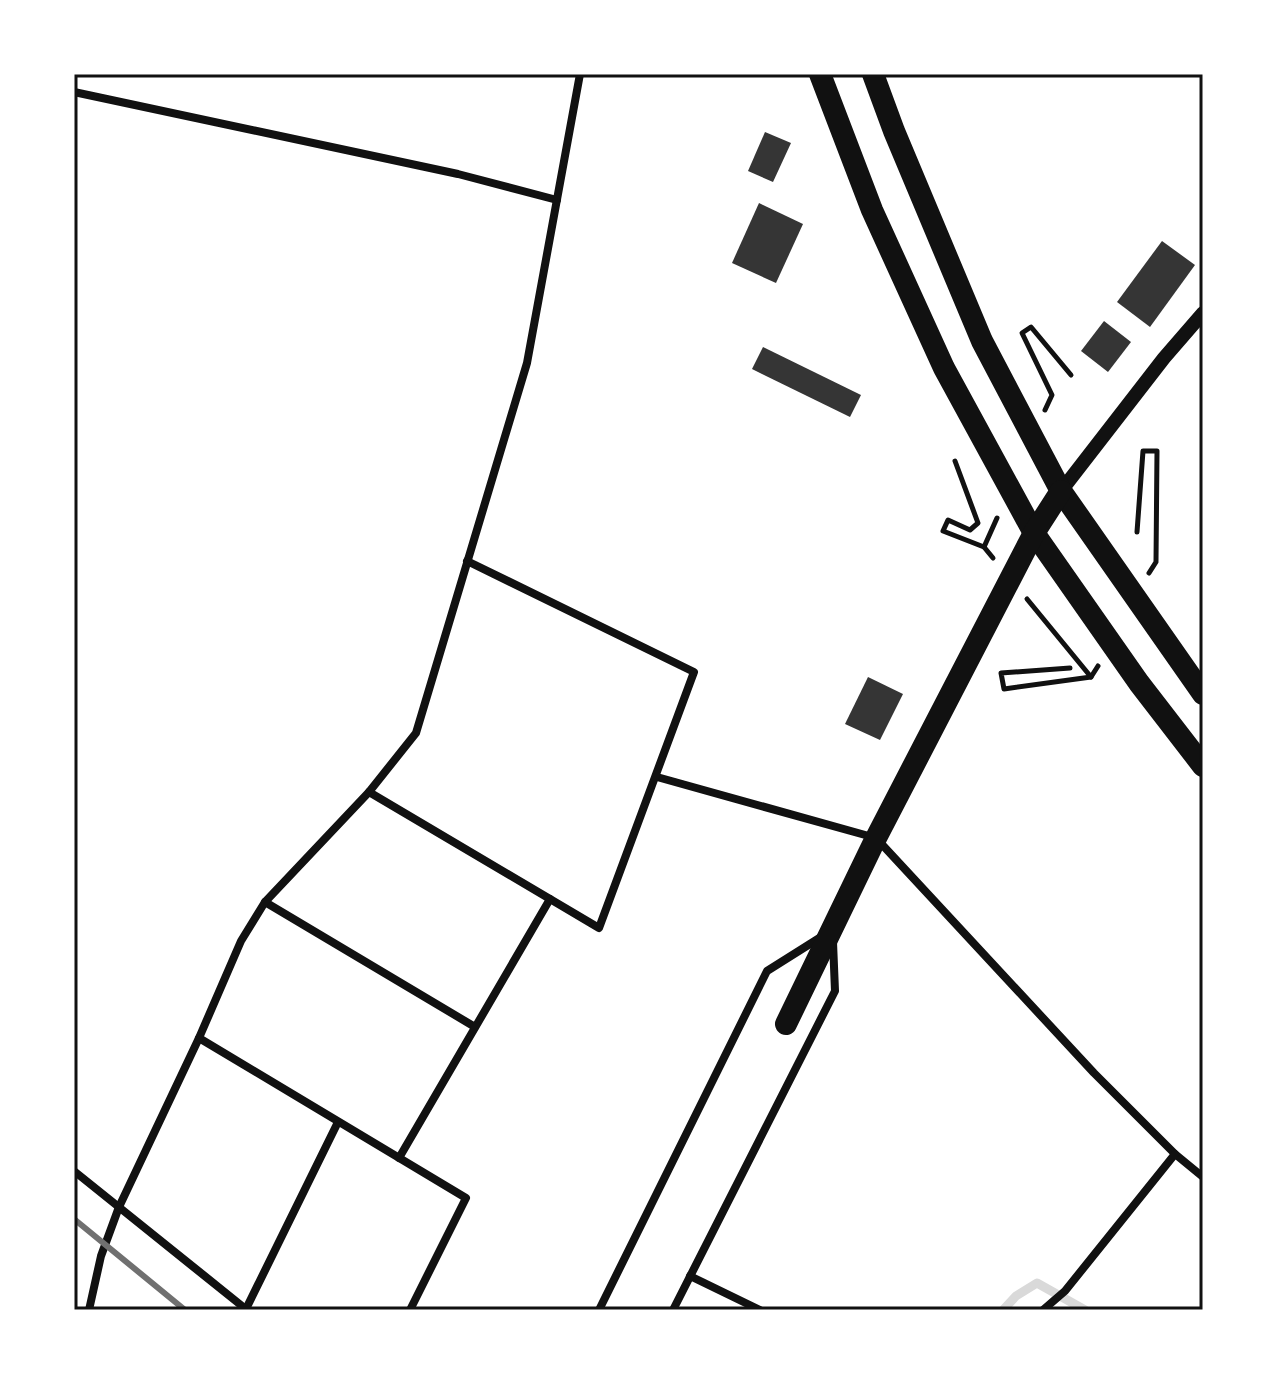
<svg xmlns="http://www.w3.org/2000/svg" width="1277" height="1384" font-family="'Libre Baskerville',serif">
	<rect width="100%" height="100%" fill="#fff"/>
	<g fill="none" stroke-linecap="round" stroke-linejoin="round">
		<!-- stream -->
		<path stroke="#d9d9d9" stroke-width="9" d="M 1003,1310 L 1016,1296 L 1037,1283 L 1085,1310"/>
	</g>
	<!-- building -->
	<g fill="#353535">
		<path d="M 765,132 L 791,143 L 773,182 L 748,171 Z"/>
		<path d="M 759,203 L 803,224 L 776,283 L 732,263 Z"/>
		<path d="M 1162,241 L 1195,265 L 1150,327 L 1117,302 Z"/>
		<path d="M 1104,321 L 1131,342 L 1108,372 L 1081,351 Z"/>
		<path d="M 763,347 L 861,395 L 850,417 L 752,369 Z"/>
		<path d="M 868,677 L 903,694 L 880,740 L 845,724 Z"/>
	</g>
	<g fill="none" stroke-linecap="round" stroke-linejoin="round">
		<!-- path -->
		<g stroke="#111" stroke-width="5">
			<path d="M 1045,410 L 1052,395 L 1022,333 L 1031,327 L 1071,375"/>
			<path d="M 955,461 L 978,523 L 970,530 L 948,520 L 943,531 L 984,547"/>
			<path d="M 1137,532 L 1143,451 L 1157,451 L 1156,562 L 1149,573"/>
			<path d="M 993,558 L 984,547 L 997,518"/>
			<path d="M 1027,599 L 1091,677 L 1098,666"/>
			<path d="M 1070,668 L 1001,673 L 1004,689 L 1091,677"/>
		</g>
		<!-- minor -->
		<g stroke="#111" stroke-width="8">
			<path d="M 74,92 L 458,174 L 557,200"/>
			<path d="M 657,777 L 876,838 L 1094,1073 L 1175,1154 L 1203,1177"/>
			<path d="M 369,792 L 599,928 L 694,672 L 467,561"/>
			<path d="M 265,902 L 475,1027"/>
			<path d="M 199,1038 L 466,1198 L 410,1310"/>
			<path d="M 399,1158 L 550,899"/>
			<path d="M 74,1171 L 247,1310"/>
			<path d="M 690,1276 L 760,1310"/>
			<path d="M 246,1309 L 338,1122"/>
			<path d="M 89,1310 L 101,1256 L 119,1207 L 199,1038 L 241,941 L 265,902 L 369,792 L 416,733 L 527,363 L 580,74"/>
			<path d="M 599,1310 L 767,971 L 821,937"/>
			<path d="M 673,1310 L 835,991 L 833,942"/>
			<path d="M 1043,1310 L 1065,1291 L 1175,1154"/>
		</g>
		<!-- tertiary -->
		<path stroke="#111" stroke-width="14" d="M 1061,491 L 1164,358 L 1203,313"/>
		<!-- trunk -->
		<g stroke="#111" stroke-width="22">
			<path d="M 820,74 L 872,210 L 944,368 L 1034,533 L 1139,683 L 1203,766"/>
			<path d="M 873,74 L 894,131 L 982,341 L 1061,491 L 1203,694"/>
			<path d="M 786,1024 L 876,838 L 1034,533 L 1061,491"/>
		</g>
		<!-- rail -->
		<path stroke="#707070" stroke-width="6" d="M 74,1219 L 185,1310"/>
	</g>
	<!-- border -->
	<rect width="1277" height="1384" fill="none" stroke="#ffffff" stroke-width="152"/>
	<rect x="76" y="76" width="1125" height="1232" fill="none" stroke="#111" stroke-width="3"/>
</svg>
